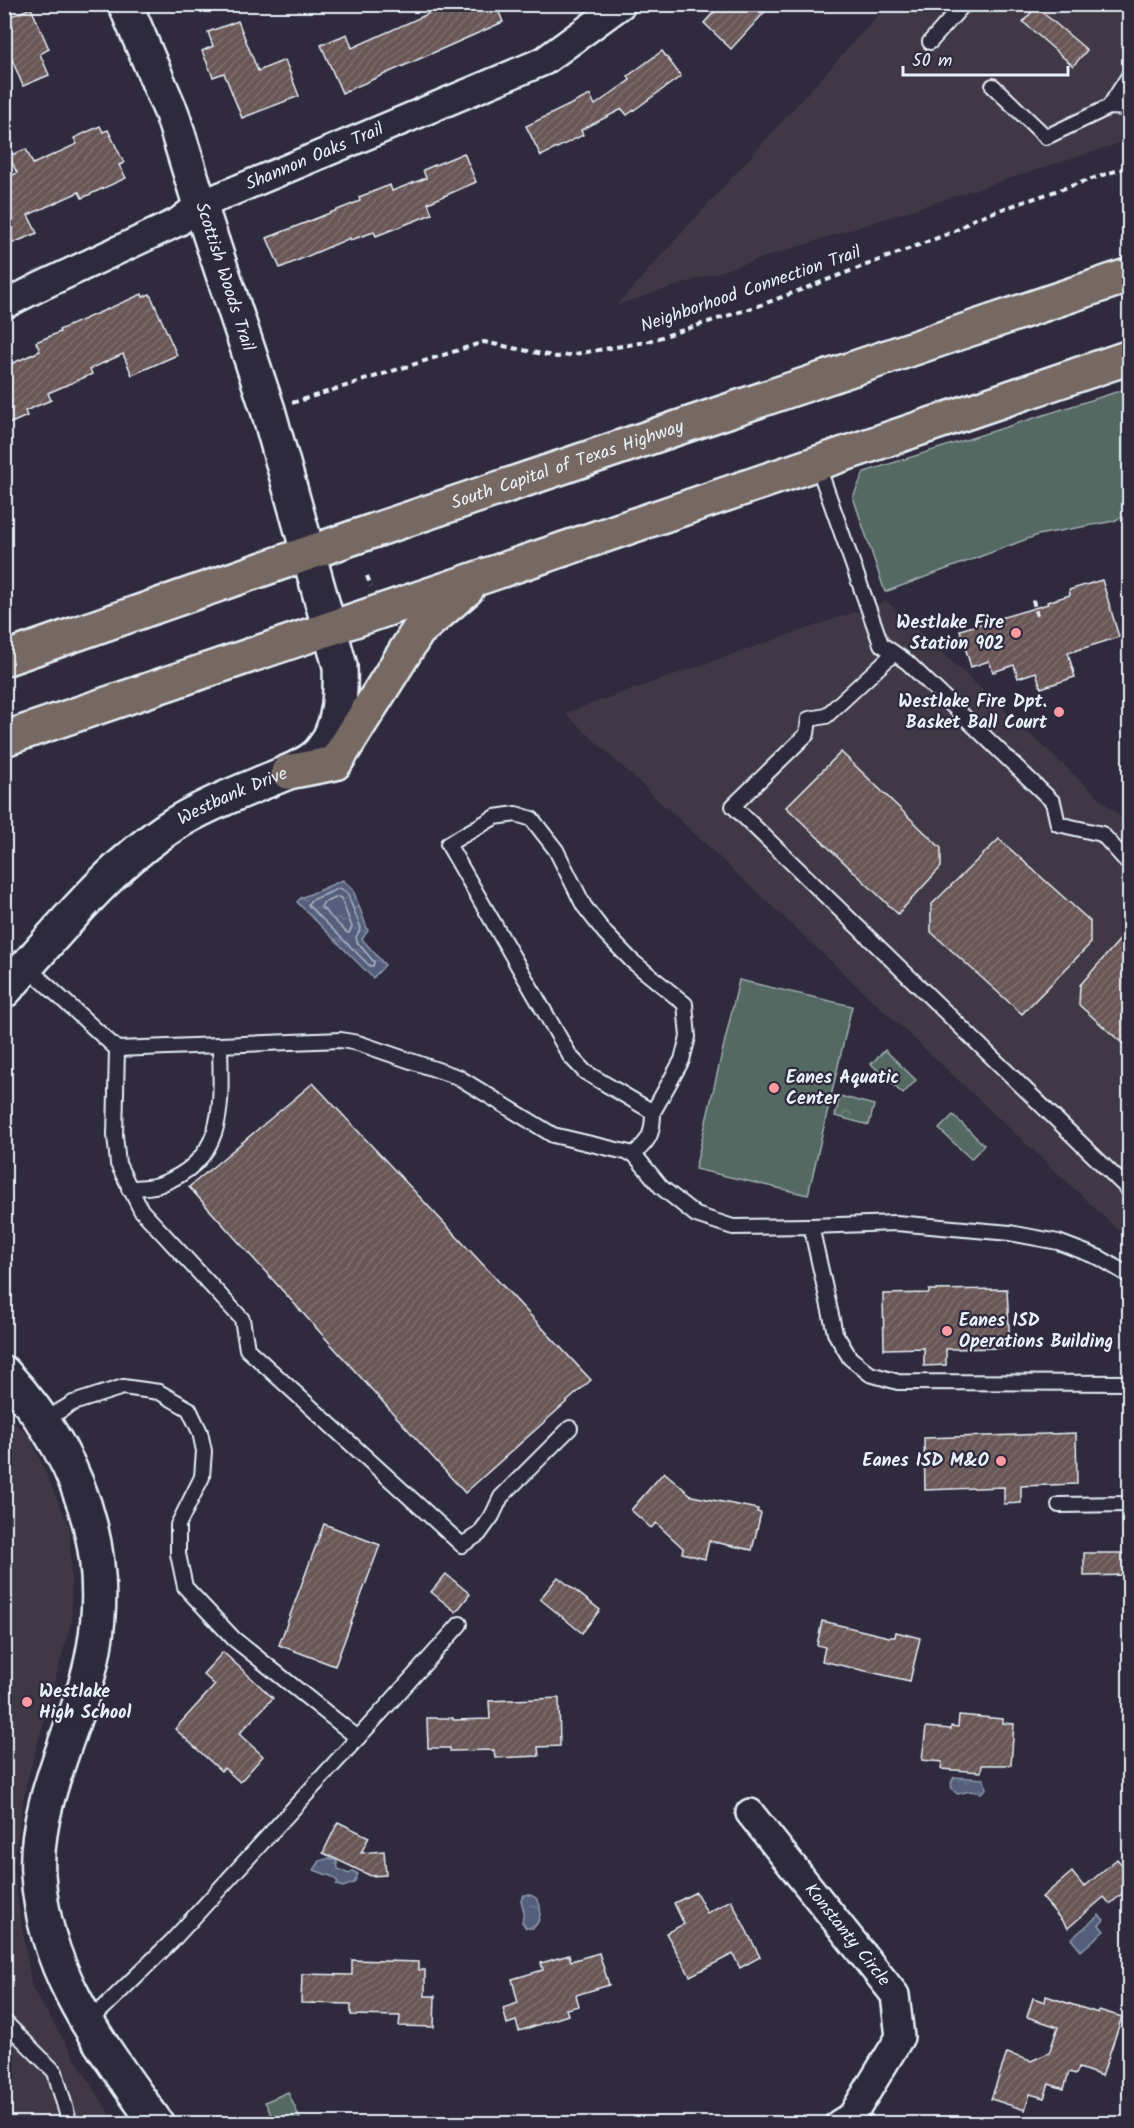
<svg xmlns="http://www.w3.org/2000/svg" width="1134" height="2128" font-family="Kalam,sans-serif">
	<defs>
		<pattern id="park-crowns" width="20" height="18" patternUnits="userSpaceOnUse" patternTransform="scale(1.5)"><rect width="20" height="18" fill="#546964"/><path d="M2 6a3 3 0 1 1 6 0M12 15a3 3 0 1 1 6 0" fill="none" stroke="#6d7f7b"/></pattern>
		<pattern id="water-ripples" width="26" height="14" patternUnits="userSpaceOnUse" patternTransform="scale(1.5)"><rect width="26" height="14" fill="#525f7b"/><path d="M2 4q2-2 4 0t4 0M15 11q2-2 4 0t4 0" fill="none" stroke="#6b768e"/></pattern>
		<pattern id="building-hatch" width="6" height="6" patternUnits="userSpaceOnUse" patternTransform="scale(1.5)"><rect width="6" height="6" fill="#695657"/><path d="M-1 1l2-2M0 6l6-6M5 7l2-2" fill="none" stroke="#7e6f70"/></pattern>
	</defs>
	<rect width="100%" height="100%" fill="#2f2a3d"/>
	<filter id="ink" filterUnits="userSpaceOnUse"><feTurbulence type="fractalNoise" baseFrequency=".0167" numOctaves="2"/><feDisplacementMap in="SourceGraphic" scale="12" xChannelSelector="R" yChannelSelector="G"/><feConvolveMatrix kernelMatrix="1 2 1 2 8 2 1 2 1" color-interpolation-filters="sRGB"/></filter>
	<g filter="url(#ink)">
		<!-- built -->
		<g fill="#403745">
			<path d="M 887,5 L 1129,5 L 1129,140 L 617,305 Z"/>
			<path d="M 886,601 L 1129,825 L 1129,1240 L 565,713 Z"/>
			<path d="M 4,1414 L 30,1437 L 70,1528 L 72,1619 L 26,1785 L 13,1869 L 32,1988 L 115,2123 L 5,2123 Z"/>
		</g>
		<!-- green -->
		<g fill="#546964" stroke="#9eadae" stroke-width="1.5">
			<path d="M 1129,388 L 1129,513 L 1114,521 L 1038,535 L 885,592 L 853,497 L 864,472 Z"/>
			<path d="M 739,980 L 852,1006 L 808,1195 L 695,1169 Z"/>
			<path d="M 885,1050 L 916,1080 L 903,1094 L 871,1064 Z"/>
			<path d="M 953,1115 L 984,1145 L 971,1159 L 939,1129 Z"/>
			<path d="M 288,2092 L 301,2121 L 294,2123 L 275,2123 L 265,2102 Z"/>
		</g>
		<!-- park -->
		<path fill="url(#park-crowns)" stroke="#9eadae" stroke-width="1.5" d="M 840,1096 L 874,1105 L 869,1125 L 835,1116 Z"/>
		<!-- water -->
		<g fill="url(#water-ripples)" stroke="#8e99ad" stroke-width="1.5">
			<path d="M 343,880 L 353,890 L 368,931 L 362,939 L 385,965 L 373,978 L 297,902 L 301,898 Z"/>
			<path d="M 954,1777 L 984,1779 L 986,1789 L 981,1793 L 970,1791 L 958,1794 C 951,1790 949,1784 954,1777 Z"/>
			<path d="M 330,1858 L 337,1861 L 338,1869 L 349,1874 L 353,1871 L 358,1874 L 354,1883 L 343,1887 L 336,1885 L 338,1882 L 333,1877 L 314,1870 L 320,1861 Z"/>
			<path d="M 524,1895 C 543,1892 545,1918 533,1928 L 526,1928 L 522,1922 L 524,1912 L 521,1900 Z"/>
			<path d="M 1099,1915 L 1104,1920 L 1099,1925 L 1104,1931 L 1081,1951 L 1071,1939 Z"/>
		</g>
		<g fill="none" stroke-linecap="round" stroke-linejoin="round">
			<!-- shore -->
			<g stroke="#acb7c6" stroke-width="1.5">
				<path d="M 340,888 L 347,893 L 361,928 L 356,937 L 357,942 L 374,962 L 373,966 L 370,966 L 308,905 L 310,901 Z"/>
				<path d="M 338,897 L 341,898 L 352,927 L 349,933 L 346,932 L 321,907 L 323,903 Z"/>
			</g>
		</g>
		<!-- building -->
		<g fill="url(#building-hatch)" stroke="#e8f1f8" stroke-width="1.5">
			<path d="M 423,4 L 496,4 L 503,22 L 342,93 L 321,45 L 347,34 L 352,48 L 428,14 Z"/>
			<path d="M 721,4 L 772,4 L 731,49 L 704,23 Z"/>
			<path d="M 1036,7 L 1087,50 L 1073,66 L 1023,22 Z"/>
			<path d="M 31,8 L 49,49 L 40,54 L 49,75 L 23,86 L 8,50 L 4,49 L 4,19 Z"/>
			<path d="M 238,21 L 258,71 L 285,60 L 299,96 L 242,118 L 224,73 L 213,77 L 202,51 L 213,46 L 208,32 Z"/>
			<path d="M 662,51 L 681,76 L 627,115 L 622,109 L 581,130 L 583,135 L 541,156 L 526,126 L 590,95 L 595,105 L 630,80 L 628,76 Z"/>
			<path d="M 100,126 L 103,132 L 108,130 L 124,163 L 119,165 L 126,178 L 82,198 L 79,192 L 28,215 L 37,233 L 13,243 L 4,224 L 4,179 L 17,173 L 9,156 L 26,149 L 33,164 L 77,144 L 74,138 Z"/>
			<path d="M 464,153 L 476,182 L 428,203 L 432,214 L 376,236 L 374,232 L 351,240 L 350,238 L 280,268 L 267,238 L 360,201 L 359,197 L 390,185 L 392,191 L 426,178 L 423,170 Z"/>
			<path d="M 142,294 L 143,297 L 150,294 L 177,355 L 132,375 L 123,354 L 90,369 L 92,374 L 48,393 L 51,400 L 25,411 L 27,416 L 4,426 L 4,367 L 40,351 L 36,342 L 60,332 L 59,330 Z"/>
			<path d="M 1102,580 L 1119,637 L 1068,653 L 1075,677 L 1041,688 L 1036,672 L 1018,678 L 1014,665 L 993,672 L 989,661 L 971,667 L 960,630 L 1048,604 L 1047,602 L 1070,595 L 1069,590 Z"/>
			<path d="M 841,752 L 941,848 L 941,867 L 898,914 L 786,807 Z"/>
			<path d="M 999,839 L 1090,921 L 1090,944 L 1022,1014 L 931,932 L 931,905 Z"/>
			<path d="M 1130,928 L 1130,1050 L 1079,1005 L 1080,985 Z"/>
			<path d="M 313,1083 L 591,1380 L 465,1493 L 189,1187 Z"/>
			<path d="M 1007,1289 L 1010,1348 L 946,1349 L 946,1365 L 924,1366 L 924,1348 L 884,1349 L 883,1294 L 929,1293 L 929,1290 Z"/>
			<path d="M 1076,1433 L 1077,1484 L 1021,1486 L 1021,1503 L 1004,1504 L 1004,1487 L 925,1490 L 924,1438 Z"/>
			<path d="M 664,1472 L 692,1496 L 758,1509 L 757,1512 L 761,1513 L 752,1550 L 709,1541 L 705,1559 L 682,1553 L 683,1548 L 656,1523 L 651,1528 L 631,1510 Z"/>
			<path d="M 324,1524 L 380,1545 L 335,1666 L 279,1645 Z"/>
			<path d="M 1084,1553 L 1130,1553 L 1130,1575 L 1084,1576 Z"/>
			<path d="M 446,1574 L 470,1594 L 456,1612 L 431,1592 Z"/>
			<path d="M 558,1577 L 600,1610 L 582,1633 L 540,1599 Z"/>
			<path d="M 822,1621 L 889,1637 L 895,1637 L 896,1632 L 920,1638 L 910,1681 L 822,1661 L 825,1647 L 817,1645 Z"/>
			<path d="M 223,1652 L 273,1698 L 239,1734 L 263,1756 L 240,1782 L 224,1768 L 221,1771 L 175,1729 L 215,1685 L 203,1674 Z"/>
			<path d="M 559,1698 L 560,1746 L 538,1747 L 539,1756 L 495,1758 L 494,1750 L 450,1751 L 450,1748 L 428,1748 L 427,1718 L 453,1718 L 453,1720 L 490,1719 L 489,1701 Z"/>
			<path d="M 959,1715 L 1003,1719 L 1003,1723 L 1014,1724 L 1011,1765 L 982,1765 L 981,1772 L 941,1769 L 942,1762 L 922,1760 L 926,1727 L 951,1729 L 951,1726 L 958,1727 Z"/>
			<path d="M 338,1822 L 369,1837 L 361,1853 L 384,1851 L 386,1875 L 371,1876 L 323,1853 Z"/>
			<path d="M 1117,1859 L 1130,1874 L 1130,1887 L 1110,1904 L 1104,1897 L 1068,1928 L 1042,1897 L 1072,1872 L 1084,1887 Z"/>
			<path d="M 696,1892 L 707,1913 L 731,1900 L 760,1957 L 740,1968 L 733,1954 L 690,1976 L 666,1933 L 684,1924 L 674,1903 Z"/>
			<path d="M 599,1953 L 609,1985 L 576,1995 L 579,2006 L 566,2009 L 568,2015 L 519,2031 L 516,2021 L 507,2024 L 503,2008 L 518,2003 L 512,1979 L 543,1970 L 541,1963 L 569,1955 L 571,1961 Z"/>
			<path d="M 352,1960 L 418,1962 L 418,1970 L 425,1970 L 425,1996 L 435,1996 L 434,2027 L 399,2026 L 400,2016 L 351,2015 L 351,2004 L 301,2003 L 302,1974 L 352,1975 Z"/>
			<path d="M 1046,1996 L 1098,2013 L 1099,2010 L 1122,2017 L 1102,2076 L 1079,2068 L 1076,2074 L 1069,2072 L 1064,2089 L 1049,2084 L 1044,2098 L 1030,2094 L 1025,2110 L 991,2099 L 1007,2053 L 1031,2061 L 1049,2053 L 1058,2027 L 1027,2017 L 1033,1998 L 1045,2002 Z"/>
		</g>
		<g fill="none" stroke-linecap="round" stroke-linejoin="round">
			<defs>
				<g id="service">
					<path d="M 930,42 L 964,4"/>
					<path d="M 993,86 L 1046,137 L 1109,107 L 1130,108"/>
					<path d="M 1109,107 L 1130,74"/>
					<path d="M 817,463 L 881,644 L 907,662 L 1053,802 L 1058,824 L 1102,834 L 1130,865"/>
					<path d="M 893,654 L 826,716 L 809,719 L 807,734 L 733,806 L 1130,1191"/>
					<path d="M 27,967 L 117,1049 L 115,1135 L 118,1164 L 141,1210 L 242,1319 L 247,1349 L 462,1545 L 479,1534 L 492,1516 L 501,1497 L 570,1428"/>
					<path d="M 117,1049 L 341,1040 L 358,1043 L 458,1077 L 553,1135 L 634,1154 C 650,1140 653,1133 653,1112 L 585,1072 L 570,1056 L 448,844 L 495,817 L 516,814 L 532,819 L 556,850 L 584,906 L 605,933 L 632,961 L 685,1004 L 688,1037 L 682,1060 L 653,1112"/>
					<path d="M 634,1154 L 661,1187 L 696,1215 L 733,1227 L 811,1226 L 835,1333 L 850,1358 L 870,1374 L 898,1382 L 1130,1383"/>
					<path d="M 129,1189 C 139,1187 152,1188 161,1184 C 228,1159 221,1103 220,1045"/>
					<path d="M 811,1226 L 896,1223 L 1010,1233 L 1058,1242 L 1100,1258 L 1130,1276"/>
					<path d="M 43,1421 L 73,1403 L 123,1387 L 159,1392 L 189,1409 L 200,1432 L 204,1451 L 202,1477 L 178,1525 L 178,1554 L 185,1587 L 234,1639 L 358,1738"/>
					<path d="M 1059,1505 L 1130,1504"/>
					<path d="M 4,2021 L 55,2072 L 70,2124"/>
					<path d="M 88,2023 L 172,1941 L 387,1706 L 460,1624"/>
				</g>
				<g id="minor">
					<path id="s1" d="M 4,305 L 39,287 L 178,222 L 200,205 L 544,61 L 622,4"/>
					<path id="s2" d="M 750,1813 L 895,1995 L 900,2037 L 852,2116 L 839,2124"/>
				</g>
				<g id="tertiary">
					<path id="s3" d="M 4,991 C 56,935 108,867 173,825 C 200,808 230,796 259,784 C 277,776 307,767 320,752 C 340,729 341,695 340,666 L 268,410 L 200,205 L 172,114 L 125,4"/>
					<path d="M 4,1373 C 90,1465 122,1578 81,1699 C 63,1753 34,1817 38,1874 C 44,1974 101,2045 157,2124"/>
				</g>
				<g id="trunk">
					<path id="s4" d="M 4,659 L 355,537 L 1130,275"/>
					<path d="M 4,739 L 1130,357"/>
					<path d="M 288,772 L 335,763 L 418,631 L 467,589"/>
				</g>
			</defs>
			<!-- service casing -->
			<use href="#service" stroke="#e8f1f8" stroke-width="18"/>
			<!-- minor casing -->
			<use href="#minor" stroke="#e8f1f8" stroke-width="32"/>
			<!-- tertiary casing -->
			<use href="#tertiary" stroke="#e8f1f8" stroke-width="38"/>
			<!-- trunk casing -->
			<use href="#trunk" stroke="#e8f1f8" stroke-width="38"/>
			<!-- path -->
			<g stroke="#e8f1f8" stroke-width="4" stroke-dasharray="6 4.5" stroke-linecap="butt">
				<path d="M 292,403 L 484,342 L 557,357 L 646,342 L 761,305 L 953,232 L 976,218 L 1130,166"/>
				<path d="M 367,576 L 371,586"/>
				<path d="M 1033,600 L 1037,616"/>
			</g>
			<!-- service -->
			<use href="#service" stroke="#2f2a3d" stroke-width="14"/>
			<!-- minor -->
			<use href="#minor" stroke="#2f2a3d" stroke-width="27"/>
			<!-- tertiary -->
			<use href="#tertiary" stroke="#2f2a3d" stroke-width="33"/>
			<!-- trunk -->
			<use href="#trunk" stroke="#766964" stroke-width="33"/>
		</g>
	</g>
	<!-- markers -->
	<g fill="#ff9aa2" stroke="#2f2a3d" stroke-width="2">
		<circle cx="1016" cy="633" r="6"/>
		<circle cx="1059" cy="712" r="6"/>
		<circle cx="774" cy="1088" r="6"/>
		<circle cx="947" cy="1331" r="6"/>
		<circle cx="1001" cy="1461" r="6"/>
		<circle cx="27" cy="1702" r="6"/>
	</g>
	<g text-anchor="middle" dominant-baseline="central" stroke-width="4.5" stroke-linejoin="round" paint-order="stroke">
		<!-- street labels -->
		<g font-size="18" fill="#e8f1f8" stroke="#2f2a3d">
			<text stroke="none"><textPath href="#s1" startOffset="345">Shannon Oaks Trail</textPath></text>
			<text transform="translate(224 277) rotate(72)">Scottish Woods Trail</text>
			<text transform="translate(751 290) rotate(-19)">Neighborhood Connection Trail</text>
			<text stroke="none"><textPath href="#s4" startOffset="596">South Capital of Texas Highway</textPath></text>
			<text stroke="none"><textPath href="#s3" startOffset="304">Westbank Drive</textPath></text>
			<text stroke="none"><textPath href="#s2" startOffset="156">Konstanty Circle</textPath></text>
		</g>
		<!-- poi labels -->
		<g font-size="18" font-weight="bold" fill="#e8f1f8" stroke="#2f2a3d" text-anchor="end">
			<text x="1004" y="623">Westlake Fire<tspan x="1004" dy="21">Station 902</tspan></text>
			<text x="1047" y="702">Westlake Fire Dpt.<tspan x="1047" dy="21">Basket Ball Court</tspan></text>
			<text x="786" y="1078" text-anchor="start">Eanes Aquatic<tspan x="786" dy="21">Center</tspan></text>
			<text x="959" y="1321" text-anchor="start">Eanes ISD<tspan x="959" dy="21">Operations Building</tspan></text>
			<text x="989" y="1461">Eanes ISD M&amp;O</text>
			<text x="39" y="1692" text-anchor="start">Westlake<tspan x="39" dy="21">High School</tspan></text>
		</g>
	</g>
	<!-- margin -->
	<rect width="1134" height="2128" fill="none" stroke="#2f2a3d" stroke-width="24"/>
	<rect x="12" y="12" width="1110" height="2104" fill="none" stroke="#e8f1f8" stroke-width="2" filter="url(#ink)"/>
	<!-- scale -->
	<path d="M903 66v9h165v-9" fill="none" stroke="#e8f1f8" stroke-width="3"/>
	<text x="912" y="66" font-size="18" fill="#e8f1f8" stroke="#2f2a3d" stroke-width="4.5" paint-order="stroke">50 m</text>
</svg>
